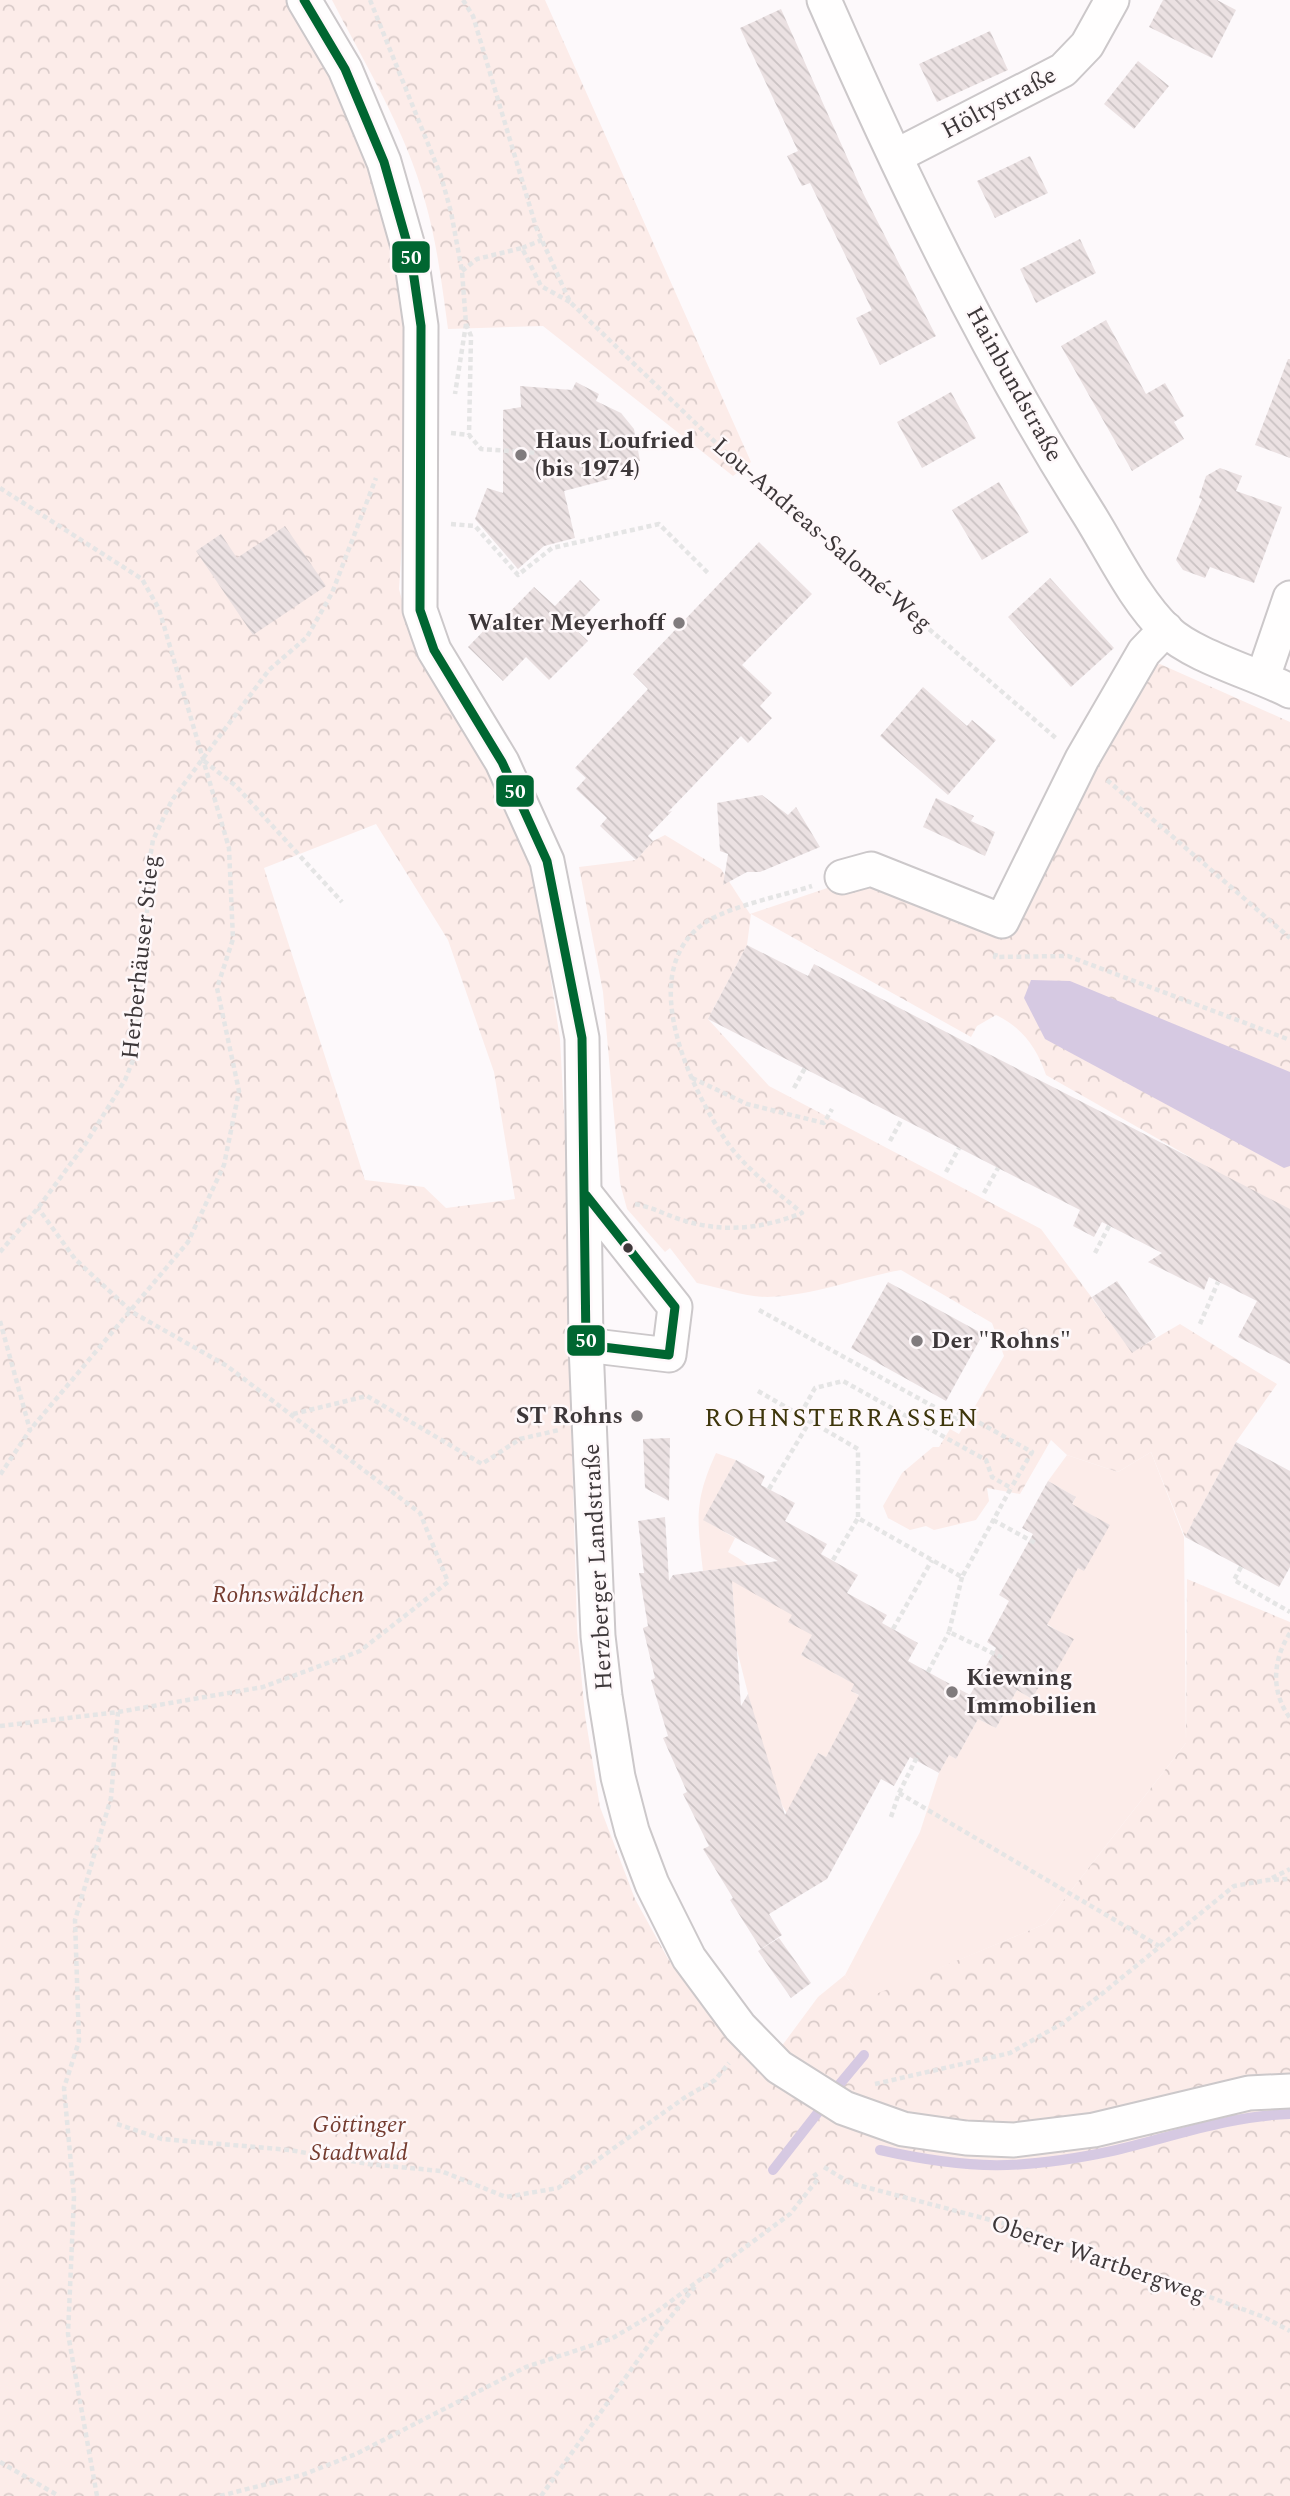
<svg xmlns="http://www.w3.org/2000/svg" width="1290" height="2496" font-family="Spectral,serif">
	<defs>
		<pattern id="forest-crowns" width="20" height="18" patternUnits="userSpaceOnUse" patternTransform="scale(1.75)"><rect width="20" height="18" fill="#fcece9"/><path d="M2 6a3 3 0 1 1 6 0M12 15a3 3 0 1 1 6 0" fill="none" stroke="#d9cbc9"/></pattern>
		<pattern id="building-back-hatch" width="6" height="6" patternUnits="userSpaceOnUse" patternTransform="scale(1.75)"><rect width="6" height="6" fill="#ebe1e2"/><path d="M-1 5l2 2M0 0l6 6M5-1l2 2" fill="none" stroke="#cac2c3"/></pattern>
	</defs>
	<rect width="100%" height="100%" fill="#fdf9fb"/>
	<!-- grass -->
	<g fill="#fcece9">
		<path d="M 1151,1452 L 1184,1537 L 1186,1743 L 1045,1924 L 864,2000 L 845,1975 L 920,1832 L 939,1773 L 949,1755 L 956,1759 L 978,1719 L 996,1728 L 1017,1690 L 1032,1699 L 1042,1681 L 1048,1684 L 1073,1640 L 1045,1623 L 1078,1568 L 1084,1570 L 1109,1525 L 1081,1509 L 1067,1514 L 1076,1497 L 1048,1481 L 1067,1455 L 1118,1472 Z"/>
		<path d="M 716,1453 L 736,1460 L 716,1497 L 709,1523 L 735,1538 L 728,1552 C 764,1572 788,1602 812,1635 L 801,1655 L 845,1679 L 859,1675 L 851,1691 L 896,1716 L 842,1728 L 826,1757 L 818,1753 L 804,1780 L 811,1855 L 782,1805 L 759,1737 L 737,1650 L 731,1568 L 703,1571 C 697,1519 694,1501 716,1453 Z"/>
	</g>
	<!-- forest -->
	<g fill="url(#forest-crowns)" fill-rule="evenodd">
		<path d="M 0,0 L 288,0 L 330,72 L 371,163 L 402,296 L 407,341 L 405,497 L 399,589 L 411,634 L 487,764 L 532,856 L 560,1039 L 568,1189 L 567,1272 L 577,1629 L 585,1715 L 600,1807 L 635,1899 L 667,1957 L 704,2009 L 761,2074 L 818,1997 L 845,1975 L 864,1999 L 1045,1924 L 1186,1743 L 1187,1579 L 1290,1622 L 1290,2496 L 0,2496 ZM 376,824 L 448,940 L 494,1072 L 515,1199 L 446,1208 L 424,1187 L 365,1180 L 264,868 Z"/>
		<path d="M 332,0 L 545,0 L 751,462 L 733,476 L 543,326 L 448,329 C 442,285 437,243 425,201 C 406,131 365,64 332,0 Z"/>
		<path d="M 1160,664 L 1290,722 L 1290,1214 L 1046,1075 C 1037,1048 1022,1027 996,1015 L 977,1026 L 971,1037 L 751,914 L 747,945 L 708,1019 L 769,1086 L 1041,1229 L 1132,1352 L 1180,1324 L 1277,1384 L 1236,1442 L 1185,1537 L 1151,1452 L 1118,1472 L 1067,1455 L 1051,1440 L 1020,1494 L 987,1488 L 989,1501 L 976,1520 L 934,1530 L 926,1526 L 910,1530 L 888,1518 L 883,1506 L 902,1473 L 933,1447 L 939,1447 L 950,1429 L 959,1434 L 1004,1356 L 992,1323 L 901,1270 C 856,1278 812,1296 767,1297 C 745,1297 718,1287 697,1283 L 670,1248 L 665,1252 L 627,1209 L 620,1183 L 603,992 L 579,867 L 636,860 L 653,841 L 665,835 L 721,869 L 750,914 L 863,876 L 1009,929 L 1149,666 Z"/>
	</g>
	<!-- water -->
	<path fill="#d6c9e2" d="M 1031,980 L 1070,981 L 1290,1072 L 1290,1166 L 1284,1168 L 1045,1039 L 1024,998 Z"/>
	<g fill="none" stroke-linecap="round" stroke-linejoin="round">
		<!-- stream -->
		<g stroke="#d6c9e2" stroke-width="10">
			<path d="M 839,2085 L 864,2055"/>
			<path d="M 880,2150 C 969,2170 1023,2170 1112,2151 C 1172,2137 1228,2116 1290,2114"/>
			<path d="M 773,2170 L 820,2110"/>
		</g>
	</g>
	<!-- building -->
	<g fill="url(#building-back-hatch)" fill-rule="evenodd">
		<path d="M 1163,0 L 1217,0 L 1236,10 L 1212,58 L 1149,27 Z"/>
		<path d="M 781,9 L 863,193 L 936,336 L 880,365 L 856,318 L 872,310 L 810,183 L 802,186 L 787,156 L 798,151 L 740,28 Z"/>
		<path d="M 990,31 L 1008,70 L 937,102 L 919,64 Z"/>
		<path d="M 1138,61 L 1169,86 L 1134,129 L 1104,104 Z"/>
		<path d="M 1030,156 L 1048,193 L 995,218 L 977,181 Z"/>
		<path d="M 1080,239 L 1096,273 L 1036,303 L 1020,269 Z"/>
		<path d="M 1106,320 L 1146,394 L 1165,383 L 1184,416 L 1174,422 L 1184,439 L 1132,471 L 1061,346 Z"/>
		<path d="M 1288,359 L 1290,359 L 1290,458 L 1255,445 Z"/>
		<path d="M 576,382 L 599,394 L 596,401 L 621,413 L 634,429 L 640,461 L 612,468 L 614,478 L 564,491 L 575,538 L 544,546 L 518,569 L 475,519 L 487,488 L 503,493 L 503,410 L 521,407 L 520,386 L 572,390 Z"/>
		<path d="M 951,392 L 976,438 L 922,468 L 897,422 Z"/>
		<path d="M 1220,468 L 1242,476 L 1236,491 L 1282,507 L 1254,583 L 1210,567 L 1205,578 L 1183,570 L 1176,560 L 1202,499 L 1199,498 L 1206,476 Z"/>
		<path d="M 999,482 L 1029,532 L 982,560 L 952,510 Z"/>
		<path d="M 285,526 L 326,586 L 253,635 L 196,551 L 221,534 L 237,558 Z"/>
		<path d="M 759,542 L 812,594 L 742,665 L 772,693 L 760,706 L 772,718 L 748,743 L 741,736 L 668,812 L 672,811 L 648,836 L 653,841 L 636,860 L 600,826 L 607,818 L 576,789 L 586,778 L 575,768 L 648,689 L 633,674 Z"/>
		<path d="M 1050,578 L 1114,648 L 1071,687 L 1008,617 Z"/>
		<path d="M 580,580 L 600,600 L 574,628 L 588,641 L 549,680 L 526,657 L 503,681 L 468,647 L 494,620 L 498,624 L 534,587 L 555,606 Z"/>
		<path d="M 923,687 L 967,726 L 972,720 L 996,740 L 948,795 L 880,736 Z"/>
		<path d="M 762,795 L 788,815 L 796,807 L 820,847 L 760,872 L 747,872 L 723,885 L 728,854 L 720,851 L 717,803 Z"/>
		<path d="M 936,798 L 974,816 L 971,821 L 995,832 L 985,856 L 923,827 Z"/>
		<path d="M 747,945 L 808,976 L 814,964 L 1290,1209 L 1290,1364 L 1238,1337 L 1257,1301 L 1209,1277 L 1204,1290 L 1148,1262 L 1162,1253 L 1102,1222 L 1094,1237 L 1073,1226 L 1080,1210 L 708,1019 Z"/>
		<path d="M 1117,1281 L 1156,1337 L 1132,1353 L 1092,1297 Z"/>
		<path d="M 888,1282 L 983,1334 L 946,1401 L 851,1348 Z"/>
		<path d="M 670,1438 L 669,1501 L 645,1488 L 643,1439 Z"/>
		<path d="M 1236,1442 L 1290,1471 L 1290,1567 L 1279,1587 L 1185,1537 Z"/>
		<path d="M 736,1460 L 765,1476 L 761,1485 L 795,1503 L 785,1521 L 827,1544 L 821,1554 L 858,1575 L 847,1593 L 887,1615 L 882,1623 L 918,1643 L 908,1661 L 970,1695 L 996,1648 L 987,1642 L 1009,1601 L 999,1595 L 1033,1534 L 1022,1528 L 1048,1481 L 1076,1497 L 1072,1504 L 1110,1525 L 1084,1571 L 1078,1568 L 1047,1625 L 1074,1639 L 1048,1685 L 1042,1681 L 1032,1699 L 1017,1690 L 996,1728 L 978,1719 L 956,1759 L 949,1755 L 939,1773 L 910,1757 L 894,1786 L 881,1779 L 827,1879 L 769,1914 L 782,1935 L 761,1949 L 730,1900 L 733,1898 L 703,1849 L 709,1846 L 683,1794 L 687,1792 L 663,1738 L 668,1736 L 651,1680 L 655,1678 L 643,1628 L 648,1626 L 639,1573 L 644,1573 L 638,1521 L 665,1517 L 669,1581 L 673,1575 L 778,1561 L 703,1520 ZM 732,1581 L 792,1615 L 788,1622 L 812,1635 L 801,1655 L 854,1684 L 851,1691 L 859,1695 L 826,1757 L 818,1753 L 785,1815 L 748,1694 L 741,1706 Z"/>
		<path d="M 779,1938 L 811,1983 L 791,1998 L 758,1951 Z"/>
	</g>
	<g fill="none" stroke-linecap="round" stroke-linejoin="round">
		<defs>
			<g id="minor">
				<path d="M 304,0 L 345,69 L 384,162 L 411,257 L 421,326 L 420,610 L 434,650 L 502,762 L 547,861 L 582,1038 L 586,1345 L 598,1636 L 605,1696 L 618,1777 L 632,1831 L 652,1884 L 689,1958 L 740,2027 L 779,2067 L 844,2108 L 903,2129 L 966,2138 L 1014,2140 L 1094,2130 L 1249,2093 L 1290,2091"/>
				<path d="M 824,0 C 901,176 985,350 1088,513 C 1112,551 1134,599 1167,631 C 1193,656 1255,673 1290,691"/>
				<path d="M 896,156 L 1063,70 L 1087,45 L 1112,0"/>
				<path d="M 1263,677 L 1290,598"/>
				<path d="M 842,877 L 871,869 L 1002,921 L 1082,759 L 1144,652 L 1166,629"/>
				<path d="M 586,1195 L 675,1307 L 669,1355 L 586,1345"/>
			</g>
		</defs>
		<!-- minor casing -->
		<use href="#minor" stroke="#ccc8ca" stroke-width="37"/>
		<!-- path -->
		<g stroke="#e5e5e5" stroke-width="4.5" stroke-dasharray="5 3.5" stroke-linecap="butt">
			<path d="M 370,0 L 441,176 L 451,212 L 462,271 L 466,324 L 455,394"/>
			<path d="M 463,0 L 473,16 L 536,227 L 570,302 L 745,471 L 1057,739"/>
			<path d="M 522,248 L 542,240"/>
			<path d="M 462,271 L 477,259 L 522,248 L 541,286 L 570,302"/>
			<path d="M 466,324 L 471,336 L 469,435"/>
			<path d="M 451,433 L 469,435 L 481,449 L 538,453"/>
			<path d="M 0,488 L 142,579 L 159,609 L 229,848 L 233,939 L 217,988 L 239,1091 L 224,1165 L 188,1242 L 30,1430"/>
			<path d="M 451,524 L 475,526 L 518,575 L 552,548 L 659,524 L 710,575"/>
			<path d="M 204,761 L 236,786 L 342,902"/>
			<path d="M 1107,780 L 1290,938"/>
			<path d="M 996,953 L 995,957 L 1068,956 L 1290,1040"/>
			<path d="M 692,1078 L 747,1104 L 824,1123 L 832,1109"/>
			<path d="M 794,1088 L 805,1068"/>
			<path d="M 890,1141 L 902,1119"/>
			<path d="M 946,1172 L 959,1148"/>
			<path d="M 984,1193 L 998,1168"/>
			<path d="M 635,1204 C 652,1207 666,1215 682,1220 C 723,1233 762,1229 802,1213 C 776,1191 744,1168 725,1139 C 689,1085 634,970 706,922 C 733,905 782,896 812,886"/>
			<path d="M 0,1252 L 38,1208 L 86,1143 L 125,1080 L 134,1058 L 147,934 L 147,875 L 153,840 L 172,800 L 269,670 L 307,637 L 332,593 L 376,478"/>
			<path d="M 1095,1253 L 1109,1226"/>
			<path d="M 759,1310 L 956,1419 L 960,1412 L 1032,1452 L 1011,1488"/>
			<path d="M 0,1321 L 30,1430 L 0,1475"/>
			<path d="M 1200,1324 L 1218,1282"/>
			<path d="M 758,1391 L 858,1449 L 858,1518 L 962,1577 L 1011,1488 L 992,1477 L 986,1460 L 843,1381 L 815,1388 L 800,1415"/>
			<path d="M 293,1414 L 367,1396 L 482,1464 L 520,1439 L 559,1430"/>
			<path d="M 769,1489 L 810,1421"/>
			<path d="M 993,1520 L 1037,1544"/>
			<path d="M 833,1560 L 858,1518"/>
			<path d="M 1241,1567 L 1234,1580 L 1290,1612"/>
			<path d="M 962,1577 L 949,1632 L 1003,1658"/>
			<path d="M 893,1629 L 932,1560"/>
			<path d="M 1290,1633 C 1273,1659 1270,1691 1290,1718"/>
			<path d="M 928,1672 L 949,1632"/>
			<path d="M 0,1726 L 118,1712 L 263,1687 L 360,1651 L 448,1582 L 420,1513 L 227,1366 L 132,1312 L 75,1259 L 38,1208"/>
			<path d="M 899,1793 L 1159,1946"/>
			<path d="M 891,1817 L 899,1793 L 919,1753"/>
			<path d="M 1272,1878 L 1290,1869"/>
			<path d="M 875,2084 L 1010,2053 L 1063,2023 L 1098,1997 L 1234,1886 L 1268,1880 L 1290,1879"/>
			<path d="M 117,2124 L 162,2139 L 290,2150 L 368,2164 L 441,2171 L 506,2197 L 558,2188 L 684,2098 L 715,2080 L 729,2063"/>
			<path d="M 824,2167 L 850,2183 L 1025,2229 L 1264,2317 L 1290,2331"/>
			<path d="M 705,2277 L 790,2214 L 818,2179 L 814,2173"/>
			<path d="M 0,2462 L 59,2496"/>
			<path d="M 97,2496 L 68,2334 L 74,2197 L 64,2088 L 79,2041 L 75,1920 L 111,1798 L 118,1712"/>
			<path d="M 220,2496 L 302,2475 L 356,2454 L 526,2367 L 611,2339 L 655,2313 L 705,2276"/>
			<path d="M 541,2496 L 653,2339 L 696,2285"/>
		</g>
		<!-- minor -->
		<use href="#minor" stroke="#fffefe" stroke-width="33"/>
		<defs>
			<path id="bus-1" d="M 304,0 L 345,69 L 384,162 L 411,257 L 421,326 L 420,610 L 434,650 L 502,762 L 547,861 L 582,1038 L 586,1345 L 669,1355 L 675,1307 L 586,1195"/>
		</defs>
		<!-- bus-1 casing -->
		<use href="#bus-1" stroke="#fef8fa" stroke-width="14"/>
		<!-- bus-1 -->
		<use href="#bus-1" stroke="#006631" stroke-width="9"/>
	</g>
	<!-- markers -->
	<g fill="#807b7d" stroke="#fef8fa" stroke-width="2.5">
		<circle cx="521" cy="455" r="7"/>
		<circle cx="679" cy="623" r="7"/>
		<circle cx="917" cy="1341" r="7"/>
		<circle cx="637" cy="1416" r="7"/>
		<circle cx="952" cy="1692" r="7"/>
	</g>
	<circle fill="#3d3739" stroke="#fef8fa" stroke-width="2.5" cx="628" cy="1248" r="6"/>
	<g text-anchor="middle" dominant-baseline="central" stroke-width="5" stroke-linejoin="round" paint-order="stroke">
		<!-- street labels -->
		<g font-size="24" fill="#3d3739" stroke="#fef8fa">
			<text transform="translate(999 103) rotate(-28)">Höltystraße</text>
			<text transform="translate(1014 384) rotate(61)">Hainbundstraße</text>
			<text transform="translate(822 535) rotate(41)">Lou-Andreas-Salomé-Weg</text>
			<text transform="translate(141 957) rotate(-84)">Herberhäuser Stieg</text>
			<text transform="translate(598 1567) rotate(-93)">Herzberger Landstraße</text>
			<text transform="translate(1098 2259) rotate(19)">Oberer Wartbergweg</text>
		</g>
		<!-- poi labels -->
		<g font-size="24" font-weight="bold" fill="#3d3739" stroke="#fef8fa" text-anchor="start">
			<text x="535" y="441">Haus Loufried<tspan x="535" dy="28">(bis 1974)</tspan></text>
			<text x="665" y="623" text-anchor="end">Walter Meyerhoff</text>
			<text x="931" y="1341">Der "Rohns"</text>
			<text x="623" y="1416" text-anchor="end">ST Rohns</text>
			<text x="966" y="1678">Kiewning<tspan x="966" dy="28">Immobilien</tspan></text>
		</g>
		<!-- park labels -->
		<g font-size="24" font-style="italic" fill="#743c30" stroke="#fef8fa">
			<text x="288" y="1595">Rohnswäldchen</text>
			<text x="359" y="2125">Göttinger<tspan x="359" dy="28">Stadtwald</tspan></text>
		</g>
		<!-- neighbourhood labels -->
		<g font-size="26" letter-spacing="2" fill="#3e360b" stroke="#fef8fa">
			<text x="842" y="1418">ROHNSTERRASSEN</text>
		</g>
	</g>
	<g stroke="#fef8fa" stroke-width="2.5">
		<rect x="391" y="240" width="40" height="34" rx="7" fill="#006631"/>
		<rect x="495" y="774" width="40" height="34" rx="7" fill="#006631"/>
		<rect x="566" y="1324" width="40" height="33" rx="7" fill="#006631"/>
	</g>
	<g font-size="19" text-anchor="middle" font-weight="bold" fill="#fff">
		<text x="411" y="264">50</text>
		<text x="515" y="798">50</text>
		<text x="586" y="1347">50</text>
	</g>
</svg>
